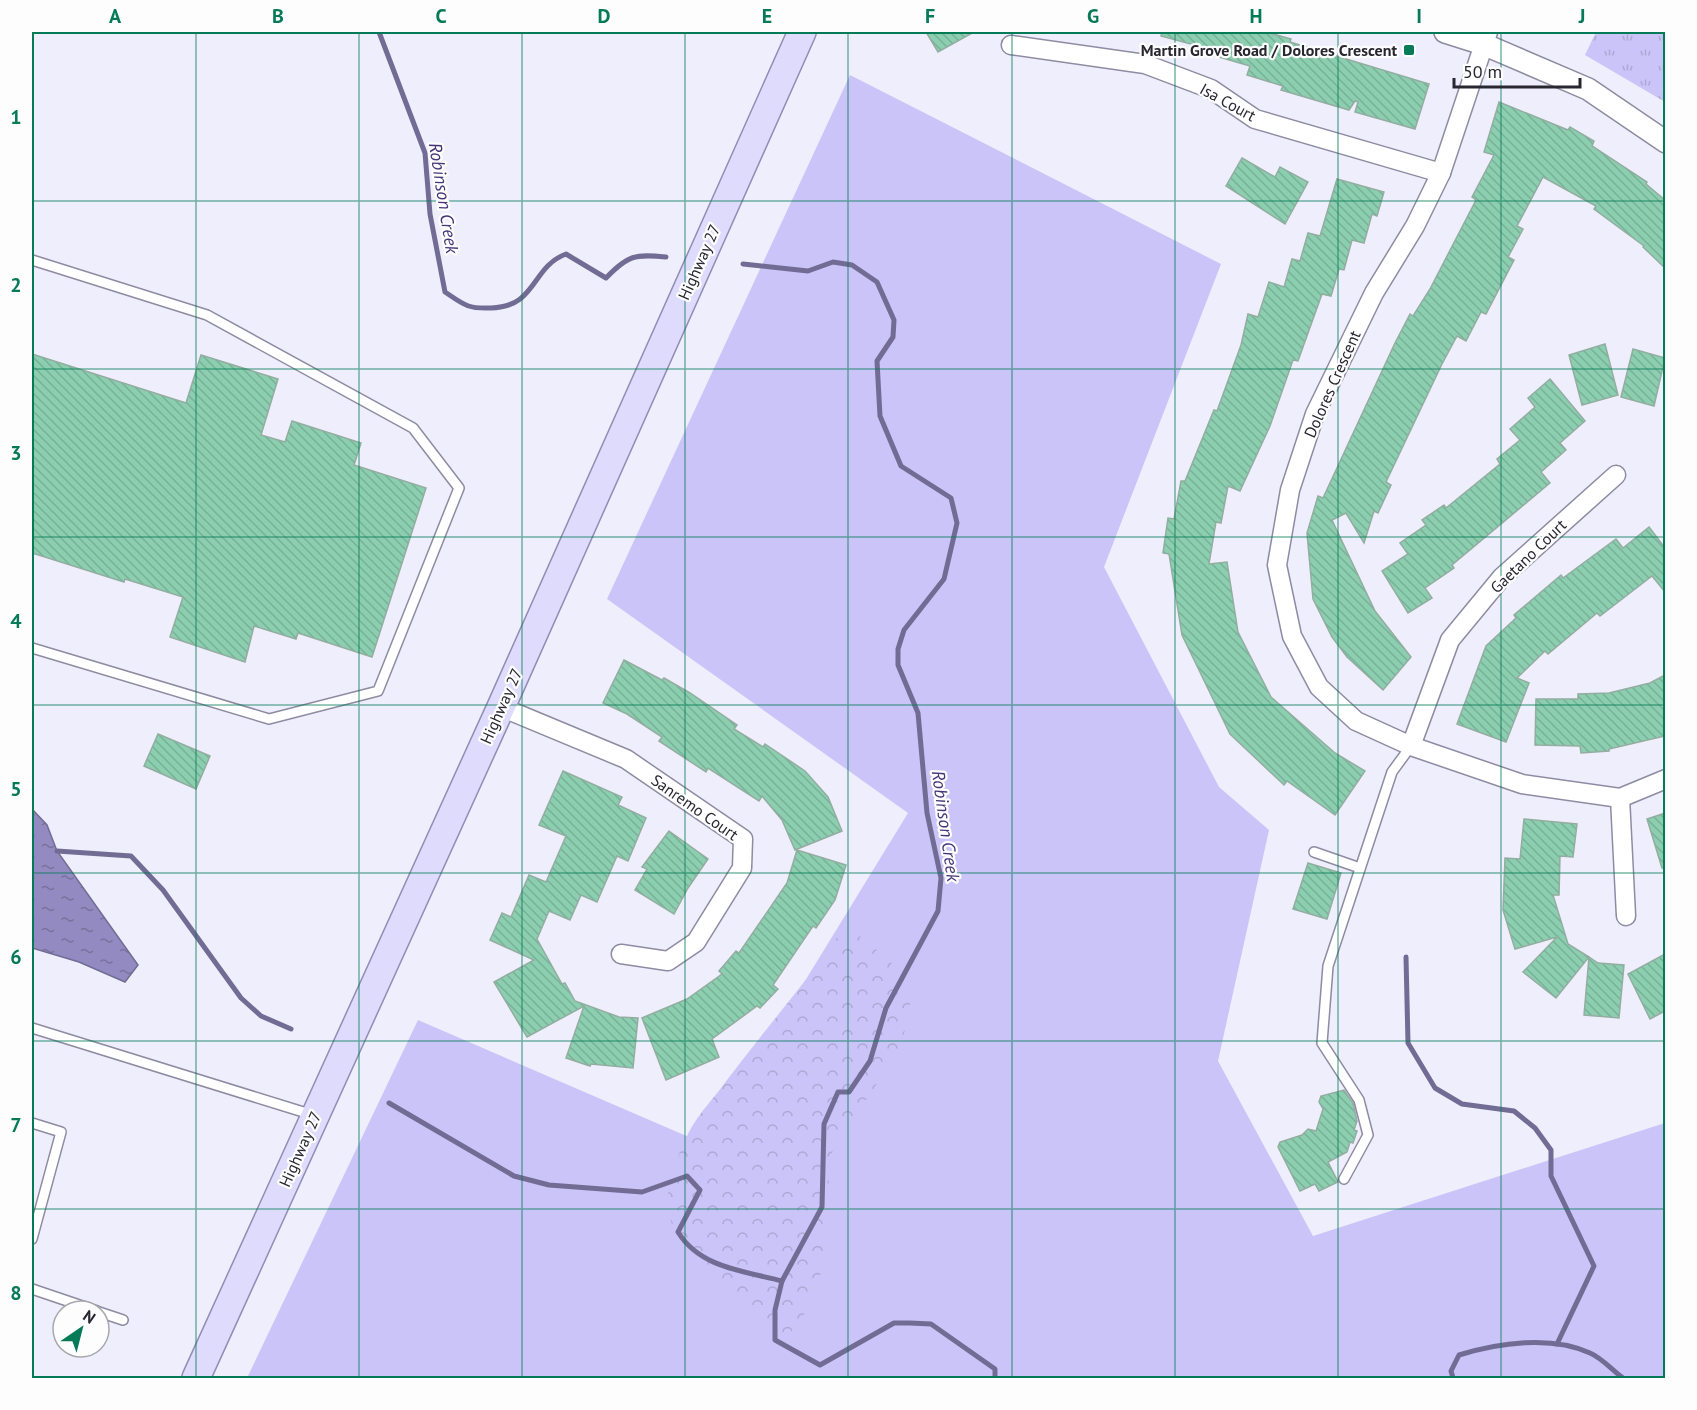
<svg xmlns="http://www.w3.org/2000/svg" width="1697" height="1410" font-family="'PT Sans',sans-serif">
	<defs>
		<pattern id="forest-crowns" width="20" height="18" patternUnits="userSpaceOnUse" patternTransform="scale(1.5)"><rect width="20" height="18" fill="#cac4f8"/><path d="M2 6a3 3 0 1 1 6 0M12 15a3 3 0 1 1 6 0" fill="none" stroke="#aea8d5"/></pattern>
		<pattern id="park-tufts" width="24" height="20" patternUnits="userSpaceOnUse" patternTransform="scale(1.5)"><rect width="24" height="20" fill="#cac4f8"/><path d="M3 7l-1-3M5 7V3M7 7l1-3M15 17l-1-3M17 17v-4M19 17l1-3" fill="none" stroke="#aea8d5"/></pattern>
		<pattern id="water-ripples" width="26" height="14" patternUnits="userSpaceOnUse" patternTransform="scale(1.5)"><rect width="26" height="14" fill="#928ac0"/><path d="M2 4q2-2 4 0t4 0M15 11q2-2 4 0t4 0" fill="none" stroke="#77719c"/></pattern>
		<pattern id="building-back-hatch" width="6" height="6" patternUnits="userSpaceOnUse" patternTransform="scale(1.5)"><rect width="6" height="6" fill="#8cceb0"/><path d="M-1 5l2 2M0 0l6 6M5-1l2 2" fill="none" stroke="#79b198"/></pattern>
	</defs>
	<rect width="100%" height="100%" fill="#efeefd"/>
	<!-- green -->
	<path fill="#cac4f8" d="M 850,75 L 1221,264 L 1104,567 L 1219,787 L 1269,830 L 1218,1061 L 1313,1236 L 1665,1123 L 1665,1378 L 247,1378 L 418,1020 L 705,1144 L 908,813 L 607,599 Z"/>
	<!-- forest -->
	<path fill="url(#forest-crowns)" d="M 846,925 L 889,960 L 908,985 L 911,1015 L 895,1056 L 831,1154 L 821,1273 L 800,1324 L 787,1335 C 757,1317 678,1252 670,1218 C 662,1191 677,1157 689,1132 C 698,1114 715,1097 727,1080 C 766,1028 809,979 846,925 Z"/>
	<!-- park -->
	<path fill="url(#park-tufts)" d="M 1596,32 L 1665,32 L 1665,102 L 1585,55 Z"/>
	<!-- water -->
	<path fill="url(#water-ripples)" stroke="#726c95" stroke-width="1.5" d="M 32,809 L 47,825 L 57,851 L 138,965 L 125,982 L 79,962 L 32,948 Z"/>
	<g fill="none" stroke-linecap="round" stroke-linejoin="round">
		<!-- stream -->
		<g stroke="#726c95" stroke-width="5">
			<path d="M 379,32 L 425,153 L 430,214 L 445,292 C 464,305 468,309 491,308 C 537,307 531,267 566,254 L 606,278 C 628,255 635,254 666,257"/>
			<path d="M 743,264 L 808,271 L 833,262 L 852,265 L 877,282 L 894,320 L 893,337 L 877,361 L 880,416 L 901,466 L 951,498 L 957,523 L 944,579 L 904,630 L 898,649 L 898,665 L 918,713 L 927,813 L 941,878 L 938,911 L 886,1008 L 870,1061 L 849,1092 L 838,1092 L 824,1124 L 822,1207 L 782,1281 L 775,1310 L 775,1340 L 820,1365 L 894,1323 L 910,1323 L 931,1324 L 995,1369 L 995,1378"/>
			<path d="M 57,851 L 131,856 L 163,890 L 241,998 L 261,1016 L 291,1029"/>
			<path d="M 1406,957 L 1408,1043 L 1435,1088 L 1462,1104 L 1514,1111 L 1535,1128 L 1551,1150 L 1551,1176 L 1594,1266 L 1557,1344"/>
			<path d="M 389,1103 L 514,1176 L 549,1185 L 642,1192 L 687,1176 L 700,1190 L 678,1232 C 700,1268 744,1271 782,1281"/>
			<path d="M 1453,1378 L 1451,1371 L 1459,1355 C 1498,1343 1551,1335 1590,1353 C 1602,1358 1613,1371 1623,1378"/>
		</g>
	</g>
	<!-- building -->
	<g fill="url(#building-back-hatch)" stroke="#93ada0" stroke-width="1.5">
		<path d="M 926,32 L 974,32 L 938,52 Z"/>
		<path d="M 1162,32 L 1266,32 L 1291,39 L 1290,42 L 1429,84 L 1415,129 L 1355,112 L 1358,102 L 1355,101 L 1349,110 L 1281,90 L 1283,86 L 1247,75 L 1250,66 L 1212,55 L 1213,50 L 1161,36 Z"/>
		<path d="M 1499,102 L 1568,130 L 1570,127 L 1594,141 L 1592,146 L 1647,182 L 1646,184 L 1665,200 L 1665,268 L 1643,247 L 1644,246 L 1594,209 L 1596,206 L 1543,177 L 1517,226 L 1523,229 L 1508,257 L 1514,260 L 1486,314 L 1481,312 L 1466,341 L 1457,336 L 1442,364 L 1386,482 L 1391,485 L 1378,513 L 1374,511 L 1364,543 L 1346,513 L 1332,520 L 1375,611 L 1411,657 L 1383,690 L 1347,657 L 1332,637 L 1313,599 L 1307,533 L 1318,496 L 1323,498 L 1395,343 L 1410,314 L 1413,316 L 1430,289 L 1476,200 L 1472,197 L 1494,155 L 1484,152 Z"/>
		<path d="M 1242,158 L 1275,177 L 1280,167 L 1308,182 L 1285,224 L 1226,186 Z"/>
		<path d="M 1337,179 L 1384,192 L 1377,216 L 1372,214 L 1364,243 L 1352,240 L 1344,270 L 1339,269 L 1331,296 L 1322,294 L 1298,361 L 1293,360 L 1270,426 L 1240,491 L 1228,486 L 1221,523 L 1216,522 L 1209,564 L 1227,562 L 1238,632 L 1271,697 L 1335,753 L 1365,771 L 1335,815 L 1287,781 L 1284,785 L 1230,734 L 1182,635 L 1169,554 L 1163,553 L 1168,518 L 1174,519 L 1181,481 L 1185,481 L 1214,410 L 1217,411 L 1241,345 L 1248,314 L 1258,317 L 1269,282 L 1284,287 L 1292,259 L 1300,261 L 1308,233 L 1320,236 Z"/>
		<path d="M 1605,344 L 1618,395 L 1582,405 L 1569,355 Z"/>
		<path d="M 1633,349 L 1665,358 L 1654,406 L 1621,397 Z"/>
		<path d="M 32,354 L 186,403 L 201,355 L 278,379 L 261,435 L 285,442 L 292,421 L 361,443 L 354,465 L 426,488 L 372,657 L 298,633 L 296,639 L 254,626 L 245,662 L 170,637 L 183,597 L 125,579 L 124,582 L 32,553 Z"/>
		<path d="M 1550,379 L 1585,421 L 1560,443 L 1566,450 L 1541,472 L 1550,483 L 1452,565 L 1454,568 L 1425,588 L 1432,598 L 1408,613 L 1382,571 L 1408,554 L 1400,543 L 1426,525 L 1422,520 L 1444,505 L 1446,508 L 1500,464 L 1497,459 L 1520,440 L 1510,429 L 1535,407 L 1528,398 Z"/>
		<path d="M 1649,527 L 1665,548 L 1665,592 L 1652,576 L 1600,616 L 1597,613 L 1548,654 L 1545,651 L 1517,678 L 1529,683 L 1506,742 L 1457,724 L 1486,646 L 1516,618 L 1514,615 L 1561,575 L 1563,578 L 1616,539 L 1623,548 Z"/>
		<path d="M 624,660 L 662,680 L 664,678 L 690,693 L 737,725 L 734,729 L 763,747 L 765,744 L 805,771 L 828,797 L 842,831 L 795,850 L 782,820 L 762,796 L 759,801 L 708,768 L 706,772 L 659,741 L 662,737 L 627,714 L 603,703 Z"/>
		<path d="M 1665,675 L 1665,736 L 1609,749 L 1609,751 L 1581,753 L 1580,746 L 1535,745 L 1536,699 L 1578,699 L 1578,694 L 1609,693 L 1650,683 Z"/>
		<path d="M 158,734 L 210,756 L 196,789 L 144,766 Z"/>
		<path d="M 563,771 L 622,797 L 618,805 L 646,818 L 628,861 L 617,856 L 597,902 L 581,895 L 570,920 L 549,911 L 537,939 L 562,984 L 565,983 L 575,1001 L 619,1017 L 638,1018 L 633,1068 L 591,1064 L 590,1066 L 566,1058 L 584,1006 L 527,1037 L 494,982 L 534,960 L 490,940 L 502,913 L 511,917 L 529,875 L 546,882 L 566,836 L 539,825 Z"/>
		<path d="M 1665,813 L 1665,868 L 1662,868 L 1647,819 Z"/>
		<path d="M 1524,819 L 1577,824 L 1573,857 L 1560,856 L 1559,895 L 1553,895 L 1568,944 L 1589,957 L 1556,998 L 1523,972 L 1557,937 L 1515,949 L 1503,910 L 1505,858 L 1520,859 Z"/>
		<path d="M 669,831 L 708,859 L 688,888 L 674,914 L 635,890 L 647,869 L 642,867 Z"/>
		<path d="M 797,850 L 846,865 L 835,900 L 816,928 L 813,926 L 773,985 L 778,989 L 760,1008 L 757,1006 L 712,1039 L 719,1057 L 666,1080 L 642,1018 L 687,999 L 722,974 L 719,971 L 736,951 L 739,953 L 787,883 Z"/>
		<path d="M 1308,863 L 1341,873 L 1327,919 L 1293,909 Z"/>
		<path d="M 1665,954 L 1665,1011 L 1650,1019 L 1628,974 Z"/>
		<path d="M 1589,957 L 1598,963 L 1624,965 L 1619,1018 L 1584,1015 Z"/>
		<path d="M 1344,1090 L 1353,1103 L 1357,1121 L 1354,1130 L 1357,1131 L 1353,1143 L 1350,1142 L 1347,1152 L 1328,1162 L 1338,1182 L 1319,1191 L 1315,1184 L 1300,1191 L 1278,1147 L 1280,1142 L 1302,1135 L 1308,1129 L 1316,1131 L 1323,1109 L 1319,1102 L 1321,1096 Z"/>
	</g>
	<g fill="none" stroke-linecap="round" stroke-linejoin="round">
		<defs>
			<g id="service">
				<path d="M 32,260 L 207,315 L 413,428 L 459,488 L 378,691 L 269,719 L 32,648"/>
				<path d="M 1314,852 L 1360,868"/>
				<path d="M 32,1028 L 313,1115"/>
				<path d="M 32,1123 L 61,1132 L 32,1239"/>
				<path d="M 1344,1179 L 1368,1135 L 1359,1100 L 1322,1043 L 1328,966 L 1392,772 L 1411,746"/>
				<path d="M 32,1289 L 97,1311"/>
				<path d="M 99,1312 L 123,1320"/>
			</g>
			<g id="minor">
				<path d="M 1488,32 L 1441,173 L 1415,226 L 1374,293 L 1315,414 L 1290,490 L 1277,565 L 1292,636 L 1319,687 L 1356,721 L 1411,746 L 1522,784 L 1620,798 L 1666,779"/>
				<path d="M 1011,45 L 1145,64 L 1211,89 L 1255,119 L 1441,173"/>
				<path d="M 501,707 L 626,759 L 743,839 L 742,868 L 696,942 L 668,961 L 621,954"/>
				<path d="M 1411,746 L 1450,640 L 1502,577 L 1616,475"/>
				<path d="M 1620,798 L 1626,916"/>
			</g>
			<path id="tertiary" d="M 1445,32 L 1483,44 L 1588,89 L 1666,142"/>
			<path id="primary" d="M 196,1378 L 501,707 L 802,32"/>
		</defs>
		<!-- service casing -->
		<use href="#service" stroke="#8e8ba2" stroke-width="12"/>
		<!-- minor casing -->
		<use href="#minor" stroke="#8e8ba2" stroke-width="21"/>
		<!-- tertiary casing -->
		<use href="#tertiary" stroke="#8e8ba2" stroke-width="24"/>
		<!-- primary casing -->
		<use href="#primary" stroke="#918cb4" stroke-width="30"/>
		<!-- service -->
		<use href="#service" stroke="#fff" stroke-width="9"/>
		<!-- minor -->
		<use href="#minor" stroke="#fff" stroke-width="18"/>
		<!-- tertiary -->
		<use href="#tertiary" stroke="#fff" stroke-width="21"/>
		<!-- primary -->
		<use href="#primary" stroke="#dfdbfd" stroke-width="27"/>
	</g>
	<!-- grid -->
	<path fill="none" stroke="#047a56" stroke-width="1.5" stroke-opacity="0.55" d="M 196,32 L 196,1378M 359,32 L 359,1378M 522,32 L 522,1378M 685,32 L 685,1378M 848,32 L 848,1378M 1012,32 L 1012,1378M 1175,32 L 1175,1378M 1338,32 L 1338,1378M 1501,32 L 1501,1378M 32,201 L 1666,201M 32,369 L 1666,369M 32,537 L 1666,537M 32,705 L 1666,705M 32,873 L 1666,873M 32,1041 L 1666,1041M 32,1209 L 1666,1209"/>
	<!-- markers -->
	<rect fill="#047a56" stroke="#fdfdfd" stroke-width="2" x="1403" y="44" width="12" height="12" rx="3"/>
	<g text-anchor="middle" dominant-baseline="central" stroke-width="4.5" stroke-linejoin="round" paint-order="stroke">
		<!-- poi labels -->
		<g font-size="16" font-weight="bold" fill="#282730" stroke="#fdfdfd" text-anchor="end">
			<text x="1397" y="50">Martin Grove Road / Dolores Crescent</text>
		</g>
		<!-- street labels -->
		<g font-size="16" fill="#282730" stroke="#fdfdfd">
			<text transform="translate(1228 102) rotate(29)">Isa Court</text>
			<text transform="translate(699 262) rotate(-66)">Highway 27</text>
			<text transform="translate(1332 384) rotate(-66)">Dolores Crescent</text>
			<text transform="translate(1528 556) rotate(-44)">Gaetano Court</text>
			<text transform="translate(501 706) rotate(-66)">Highway 27</text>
			<text transform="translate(695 807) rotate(35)">Sanremo Court</text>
			<text transform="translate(300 1149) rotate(-66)">Highway 27</text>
		</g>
		<!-- water labels -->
		<g font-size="18" font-style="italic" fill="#433578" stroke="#fdfdfd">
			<text transform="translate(444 198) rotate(81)">Robinson Creek</text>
			<text transform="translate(946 826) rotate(82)">Robinson Creek</text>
		</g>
	</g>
	<!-- border -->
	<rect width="1697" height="1410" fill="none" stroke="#fdfdfd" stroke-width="66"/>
	<!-- north arrow -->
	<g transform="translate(81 1329) rotate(35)"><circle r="28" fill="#fdfdfd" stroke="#a8a7ab" stroke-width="1.5"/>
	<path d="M0-4.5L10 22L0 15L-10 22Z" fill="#047a56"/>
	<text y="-9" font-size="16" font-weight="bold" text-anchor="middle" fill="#282730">N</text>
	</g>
	<!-- scale -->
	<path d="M1454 78v9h126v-9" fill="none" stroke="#282730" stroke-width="3"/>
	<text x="1463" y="78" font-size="18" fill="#282730" stroke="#fdfdfd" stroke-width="4.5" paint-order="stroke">50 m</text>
	<rect x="33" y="33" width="1631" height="1344" fill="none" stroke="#047a56" stroke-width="2"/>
	<g font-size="20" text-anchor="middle" font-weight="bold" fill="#047a56">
		<text x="115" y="23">A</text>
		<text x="278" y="23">B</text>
		<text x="441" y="23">C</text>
		<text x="604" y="23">D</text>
		<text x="767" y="23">E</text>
		<text x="930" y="23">F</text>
		<text x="1093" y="23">G</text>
		<text x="1256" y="23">H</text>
		<text x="1419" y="23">I</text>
		<text x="1582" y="23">J</text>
		<text x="16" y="124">1</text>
		<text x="16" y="292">2</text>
		<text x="16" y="460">3</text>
		<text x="16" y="628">4</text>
		<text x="16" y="796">5</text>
		<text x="16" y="964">6</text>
		<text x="16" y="1132">7</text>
		<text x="16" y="1300">8</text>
	</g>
</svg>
